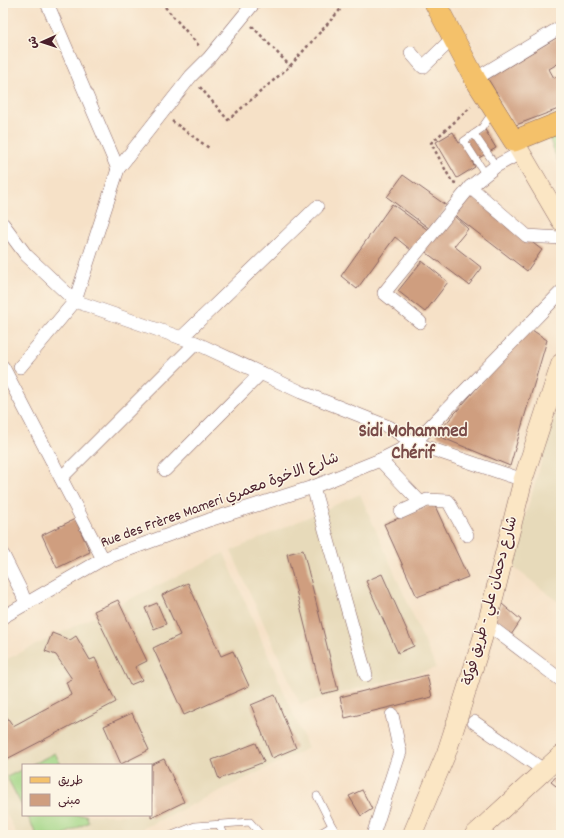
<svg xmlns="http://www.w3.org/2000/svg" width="564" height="838" font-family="Dekko,'Playpen Sans Arabic',sans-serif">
	<defs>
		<pattern id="grass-dots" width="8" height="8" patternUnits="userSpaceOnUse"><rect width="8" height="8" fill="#a2d686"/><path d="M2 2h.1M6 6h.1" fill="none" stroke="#8db774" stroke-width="1.8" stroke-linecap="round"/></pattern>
	</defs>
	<rect width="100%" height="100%" fill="#fcf5e5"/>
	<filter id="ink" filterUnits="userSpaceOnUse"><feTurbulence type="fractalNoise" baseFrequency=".025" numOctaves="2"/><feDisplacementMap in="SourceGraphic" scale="8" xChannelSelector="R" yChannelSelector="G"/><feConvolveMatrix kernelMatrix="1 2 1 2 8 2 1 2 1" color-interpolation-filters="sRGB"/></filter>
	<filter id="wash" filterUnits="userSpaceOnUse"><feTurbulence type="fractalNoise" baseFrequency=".012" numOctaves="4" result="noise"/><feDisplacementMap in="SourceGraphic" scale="16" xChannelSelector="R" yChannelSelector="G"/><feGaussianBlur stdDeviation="0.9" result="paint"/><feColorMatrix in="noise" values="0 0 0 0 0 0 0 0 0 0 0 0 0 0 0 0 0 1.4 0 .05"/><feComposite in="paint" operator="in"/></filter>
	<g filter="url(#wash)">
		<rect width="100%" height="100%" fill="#f6e1c7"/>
		<!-- built -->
		<g fill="#e7daba" fill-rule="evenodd">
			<path d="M 561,395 L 561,604 L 511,565 Z"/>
			<path d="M 360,494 L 436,668 L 300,704 L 231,551 Z"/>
			<path d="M 224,553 L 308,748 L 129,835 L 17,835 L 3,806 L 3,661 ZM 23,765 L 151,765 L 151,815 L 23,815 Z"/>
		</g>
		<!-- grass -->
		<path fill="url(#grass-dots)" stroke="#767a58" d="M 561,133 L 561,169 L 549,138 Z"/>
		<!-- pitch -->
		<g fill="#a2d686" stroke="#767a58">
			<path d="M 55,753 L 61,765 L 31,765 Z"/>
			<path d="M 23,769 L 23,808 L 7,777 Z"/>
			<path d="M 27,815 L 86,815 L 89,822 L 63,835 L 37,835 Z"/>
		</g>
		<g id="blocks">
			<!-- building -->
			<g fill="#cf9e7f">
				<path d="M 561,35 L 561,66 L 559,63 L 549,69 L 554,78 L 560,75 L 561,76 L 561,108 L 516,125 L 488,79 Z"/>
				<path d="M 484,128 L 496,148 L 472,162 L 475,167 L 457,178 L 436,142 L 453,132 L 459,143 Z"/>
				<path d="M 403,175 L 447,206 L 430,229 L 387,197 Z"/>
				<path d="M 468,193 L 542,250 L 527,271 L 452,213 Z"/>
				<path d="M 392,204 L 428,230 L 411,250 L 395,237 L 357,289 L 341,276 Z"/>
				<path d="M 452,214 L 468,229 L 454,246 L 482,268 L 469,285 L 423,250 Z"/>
				<path d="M 422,261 L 448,282 L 425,312 L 398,291 Z"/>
				<path d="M 529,328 L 547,340 L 510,466 L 436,435 Z"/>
				<path d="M 434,504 L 468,577 L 417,597 L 384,524 Z"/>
				<path d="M 75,519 L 90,552 L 57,568 L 42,535 Z"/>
				<path d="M 303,550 L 338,690 L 322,694 L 287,554 Z"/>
				<path d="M 382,574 L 414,646 L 398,653 L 366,581 Z"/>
				<path d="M 188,583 L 221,656 L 233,651 L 249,686 L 184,715 L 153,648 L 180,635 L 162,595 Z"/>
				<path d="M 118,600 L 147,661 L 135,667 L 142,680 L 130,685 L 94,611 Z"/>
				<path d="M 157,603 L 166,624 L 154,629 L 145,608 Z"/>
				<path d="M 502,604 L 521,620 L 511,635 L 493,623 Z"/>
				<path d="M 52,633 L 70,640 L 76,636 L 90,660 L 95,658 L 116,702 L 3,761 L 3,718 L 7,717 L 13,726 L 71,695 L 66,682 L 72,679 L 56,655 L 45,651 Z"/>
				<path d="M 427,675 L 432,697 L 345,718 L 340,697 Z"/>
				<path d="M 275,695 L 296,748 L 272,758 L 251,705 Z"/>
				<path d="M 132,713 L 149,750 L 121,764 L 104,726 Z"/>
				<path d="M 256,743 L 264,762 L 219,779 L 212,760 Z"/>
				<path d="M 164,759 L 184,802 L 151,818 L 151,765 Z"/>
				<path d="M 561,771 L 561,790 L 551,782 Z"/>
				<path d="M 362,790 L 372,809 L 361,816 L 349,796 Z"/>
			</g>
		</g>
	</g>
	<g filter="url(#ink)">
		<use href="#blocks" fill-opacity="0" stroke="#866362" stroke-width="1"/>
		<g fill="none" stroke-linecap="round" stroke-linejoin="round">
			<defs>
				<g id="lane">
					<path d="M 474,134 L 496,166"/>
					<path d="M 486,175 L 464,141 L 481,129 L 493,112"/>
					<path d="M 317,796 L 332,826 L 317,835"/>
					<path d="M 219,825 L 225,835"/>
					<path d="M 332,826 L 338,835"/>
					<path d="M 172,835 L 195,826 L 250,822 L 261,835"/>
				</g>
				<g id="street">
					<path d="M 47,3 L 118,169"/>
					<path d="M 411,53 L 423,67 L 454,37"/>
					<path d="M 475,79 L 561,27"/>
					<path d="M 520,153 L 496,166 L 470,187 L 527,236 L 561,238"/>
					<path d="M 3,224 L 26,255 L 75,301 L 196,343 L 301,392 L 389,427 L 414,443 L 523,480"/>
					<path d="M 420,322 L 384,293 L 470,187"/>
					<path d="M 181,338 L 317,207"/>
					<path d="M 3,367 L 103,559"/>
					<path d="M 20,367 L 75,301 L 118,169 L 191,76 L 209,58 L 254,3"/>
					<path d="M 380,460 L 421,503 L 427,500 L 448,501 L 467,535"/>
					<path d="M 165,470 L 261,373"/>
					<path d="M 61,478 L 196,343"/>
					<path d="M 313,487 L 366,675"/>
					<path d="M 401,512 L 421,503"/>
					<path d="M 3,555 L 21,591 L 26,604"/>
					<path d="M 3,617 L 103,559 L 209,520 L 313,487 L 380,460 L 414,443 L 561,292"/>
					<path d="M 487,624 L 561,680"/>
					<path d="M 474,722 L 545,771"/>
					<path d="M 373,835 L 400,752 L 392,715"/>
				</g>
				<g id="secondary">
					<path d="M 514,141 L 561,221"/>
					<path d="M 412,835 L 446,754 L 459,714 L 487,624 L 523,480 L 561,363"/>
					<path d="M 474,835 L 561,755"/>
				</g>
				<path id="primary" d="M 435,3 L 475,79 L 514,141 L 561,122"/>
			</defs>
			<!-- lane casing -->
			<use href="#lane" stroke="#866362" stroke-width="8"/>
			<!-- street casing -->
			<use href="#street" stroke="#866362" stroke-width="14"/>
			<!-- secondary casing -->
			<use href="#secondary" stroke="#866362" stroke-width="20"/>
			<!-- primary casing -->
			<use href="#primary" stroke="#866362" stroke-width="22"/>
			<!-- path -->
			<g stroke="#866362" stroke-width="2.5" stroke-dasharray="3 3" stroke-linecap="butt">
				<path d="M 165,7 L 200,47"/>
				<path d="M 252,26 L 290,66"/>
				<path d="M 200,87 L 228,120 L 290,66 L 346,3"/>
				<path d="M 172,121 L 209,148"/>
				<path d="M 456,183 L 452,182 L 431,143 L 471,107"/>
			</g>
			<!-- lane -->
			<use href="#lane" stroke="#fff" stroke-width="7"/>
			<!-- street -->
			<use href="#street" stroke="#fff" stroke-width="13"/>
			<!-- secondary -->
			<use href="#secondary" stroke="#fbe6c4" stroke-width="19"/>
			<!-- primary -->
			<use href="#primary" stroke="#f4c16b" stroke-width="21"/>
		</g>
	</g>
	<g text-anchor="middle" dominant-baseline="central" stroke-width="3" stroke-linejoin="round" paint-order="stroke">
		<!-- street labels -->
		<g font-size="15" fill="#4a1f2b" stroke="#fcf5e5">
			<text transform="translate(220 501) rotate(-20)">Rue des Frères Mameri شارع الاخوة معمري</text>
			<text transform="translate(491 601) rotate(-75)">شارع دحمان علي - طريق فوكة</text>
		</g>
		<!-- district labels -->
		<g font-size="19" font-weight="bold" fill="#794b48" stroke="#fcf5e5">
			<text x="413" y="432">Sidi Mohammed<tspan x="413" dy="22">Chérif</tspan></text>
		</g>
	</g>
	<!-- margin -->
	<rect width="564" height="838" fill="none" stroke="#fcf5e5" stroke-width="16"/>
	<!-- legend -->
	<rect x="22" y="764" width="130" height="52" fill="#fcf5e5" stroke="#b59f9b"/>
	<rect x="30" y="777" width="20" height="6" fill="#f4c16b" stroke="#b59f9b"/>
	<text x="58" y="784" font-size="12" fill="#4a1f2b">طريق</text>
	<rect x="30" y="794" width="20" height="12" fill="#cf9e7f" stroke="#b59f9b"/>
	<text x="58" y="804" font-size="12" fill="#4a1f2b">مبنى</text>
	<!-- north arrow -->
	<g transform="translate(42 42) rotate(267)" stroke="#fcf5e5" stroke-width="3" paint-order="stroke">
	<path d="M0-3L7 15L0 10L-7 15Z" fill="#4a1f2b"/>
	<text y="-6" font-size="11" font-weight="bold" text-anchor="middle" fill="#4a1f2b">ش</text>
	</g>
</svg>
